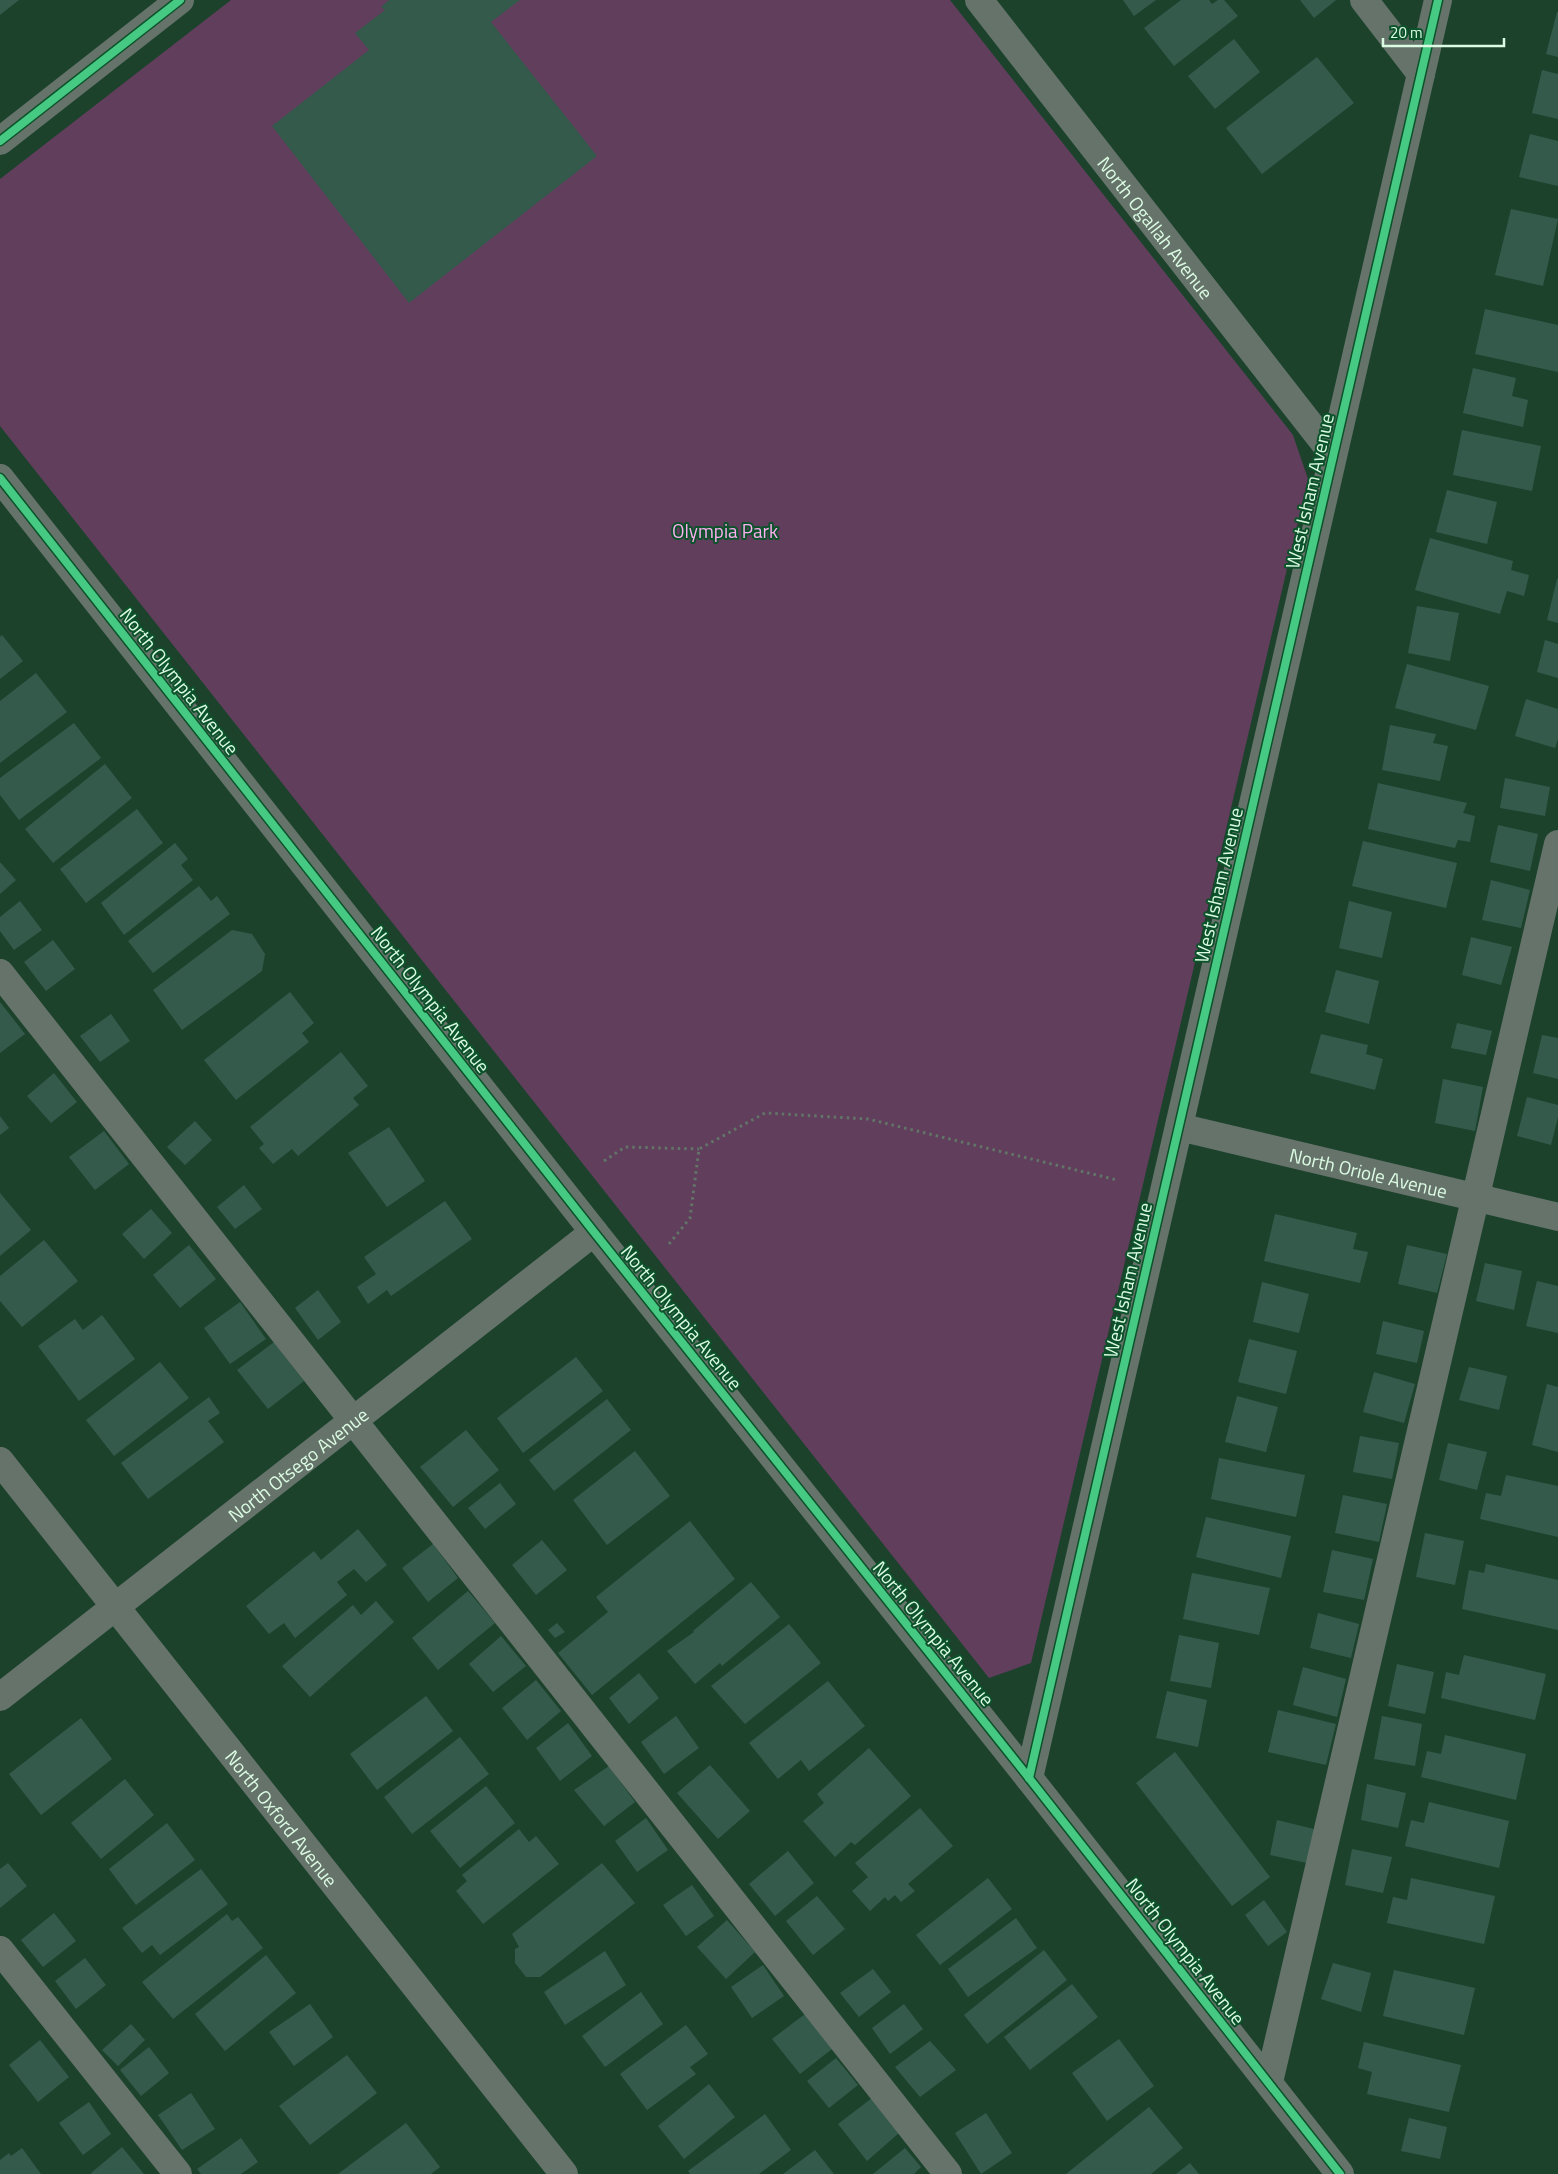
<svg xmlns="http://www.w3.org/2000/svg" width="1558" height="2174" font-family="'Titillium Web',sans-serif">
	<rect width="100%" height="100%" fill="#1c422c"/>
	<!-- green -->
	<path fill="#603e5c" d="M 231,0 L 950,0 L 1293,435 L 1308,479 L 1031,1663 L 989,1678 L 0,426 L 0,179 Z"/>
	<!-- building -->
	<g fill="#345a4c">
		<path d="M 0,0 L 19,0 L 0,15 Z"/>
		<path d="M 389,0 L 520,0 L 491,22 L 597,156 L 409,303 L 272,126 L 369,50 L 355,33 L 385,10 L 381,7 Z"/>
		<path d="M 1123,0 L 1156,0 L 1134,16 Z"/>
		<path d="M 1181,0 L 1209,0 L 1212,4 L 1218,0 L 1224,0 L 1238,16 L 1174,66 L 1144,28 Z"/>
		<path d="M 1300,0 L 1336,0 L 1314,18 Z"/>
		<path d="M 1557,12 L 1558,12 L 1558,57 L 1546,54 Z"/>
		<path d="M 1234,39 L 1260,72 L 1215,109 L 1188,76 Z"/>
		<path d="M 1317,57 L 1354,103 L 1262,174 L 1226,128 Z"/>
		<path d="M 1542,70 L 1558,74 L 1558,119 L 1532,113 Z"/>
		<path d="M 1530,134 L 1558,141 L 1558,186 L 1519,177 Z"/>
		<path d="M 1511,209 L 1558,219 L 1543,286 L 1495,275 Z"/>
		<path d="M 1485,309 L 1558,325 L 1558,372 L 1475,354 Z"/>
		<path d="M 1473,368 L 1516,378 L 1512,396 L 1528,400 L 1523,427 L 1463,413 Z"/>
		<path d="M 1462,430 L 1541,446 L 1532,491 L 1453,475 Z"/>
		<path d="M 1447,490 L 1497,502 L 1487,544 L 1436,532 Z"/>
		<path d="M 1430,538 L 1513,561 L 1511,570 L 1529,575 L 1524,596 L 1507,591 L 1500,614 L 1415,590 Z"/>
		<path d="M 1557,579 L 1558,579 L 1558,623 L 1547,620 Z"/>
		<path d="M 1417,606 L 1459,613 L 1450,661 L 1408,653 Z"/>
		<path d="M 2,635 L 23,661 L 0,679 L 0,637 Z"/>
		<path d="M 1545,640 L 1558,644 L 1558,678 L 1537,672 Z"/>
		<path d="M 1407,664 L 1489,686 L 1476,730 L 1395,708 Z"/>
		<path d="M 36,673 L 67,712 L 0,763 L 0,701 Z"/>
		<path d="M 1526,699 L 1558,709 L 1558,739 L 1555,748 L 1515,736 Z"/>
		<path d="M 74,723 L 101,758 L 19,820 L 0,795 L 0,778 Z"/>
		<path d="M 1390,725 L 1436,734 L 1433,743 L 1448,746 L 1440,781 L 1382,770 Z"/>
		<path d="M 105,764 L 132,798 L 53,863 L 25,829 Z"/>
		<path d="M 1505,778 L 1550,787 L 1545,816 L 1500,808 Z"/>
		<path d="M 1378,783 L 1467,803 L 1463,813 L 1475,816 L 1470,842 L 1458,840 L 1455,848 L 1368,829 Z"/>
		<path d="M 137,809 L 163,843 L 86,903 L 60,869 Z"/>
		<path d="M 1498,825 L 1538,834 L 1530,871 L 1490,862 Z"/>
		<path d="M 1363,841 L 1457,863 L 1446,908 L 1352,886 Z"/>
		<path d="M 175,843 L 188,859 L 181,865 L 193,880 L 124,935 L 101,903 Z"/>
		<path d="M 0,862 L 16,880 L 0,894 Z"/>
		<path d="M 1491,880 L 1530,890 L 1521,928 L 1482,920 Z"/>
		<path d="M 199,886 L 211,901 L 217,896 L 230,914 L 153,973 L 128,941 Z"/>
		<path d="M 20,901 L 42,930 L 14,950 L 0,931 L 0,917 Z"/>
		<path d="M 1349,901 L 1392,912 L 1382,958 L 1339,948 Z"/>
		<path d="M 232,930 L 252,934 L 265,954 L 262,971 L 182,1030 L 153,990 Z"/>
		<path d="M 1471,937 L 1512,947 L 1501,985 L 1462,975 Z"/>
		<path d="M 53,940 L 75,969 L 46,991 L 24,962 Z"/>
		<path d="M 1336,970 L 1379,981 L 1369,1024 L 1325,1012 Z"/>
		<path d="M 290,992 L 314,1023 L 302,1033 L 309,1042 L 236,1100 L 204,1060 Z"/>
		<path d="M 0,1002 L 25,1034 L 0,1053 Z"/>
		<path d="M 111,1014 L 130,1041 L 100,1062 L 80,1036 Z"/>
		<path d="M 1457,1023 L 1492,1031 L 1486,1055 L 1451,1048 Z"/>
		<path d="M 1321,1034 L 1368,1045 L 1366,1054 L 1383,1059 L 1375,1090 L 1310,1073 Z"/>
		<path d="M 1542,1035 L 1558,1038 L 1558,1079 L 1533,1073 Z"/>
		<path d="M 341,1052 L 368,1086 L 353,1098 L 359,1105 L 298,1156 L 292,1149 L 273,1164 L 259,1148 L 264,1144 L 250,1127 Z"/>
		<path d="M 54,1073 L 77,1102 L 51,1123 L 27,1096 Z"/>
		<path d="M 1443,1079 L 1483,1087 L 1475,1131 L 1435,1123 Z"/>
		<path d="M 1527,1097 L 1558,1105 L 1558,1117 L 1551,1145 L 1517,1136 Z"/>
		<path d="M 0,1116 L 9,1128 L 0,1135 Z"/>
		<path d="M 195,1121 L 212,1140 L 185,1165 L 167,1147 Z"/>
		<path d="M 389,1127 L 425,1181 L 387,1207 L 348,1153 Z"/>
		<path d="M 104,1131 L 129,1164 L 95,1190 L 69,1157 Z"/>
		<path d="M 244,1185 L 262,1209 L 235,1229 L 217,1207 Z"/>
		<path d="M 0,1193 L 31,1230 L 0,1256 Z"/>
		<path d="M 445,1201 L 472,1239 L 391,1296 L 387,1290 L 368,1304 L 357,1287 L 376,1274 L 364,1257 Z"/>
		<path d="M 151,1209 L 172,1233 L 144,1259 L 122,1234 Z"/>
		<path d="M 1275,1214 L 1357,1233 L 1353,1249 L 1368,1252 L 1360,1283 L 1264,1261 Z"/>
		<path d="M 44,1240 L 78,1281 L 22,1327 L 0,1301 L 0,1276 Z"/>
		<path d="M 189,1245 L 216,1279 L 180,1308 L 153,1275 Z"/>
		<path d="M 1407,1245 L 1447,1254 L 1437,1293 L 1398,1284 Z"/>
		<path d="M 1485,1263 L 1522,1271 L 1514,1310 L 1476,1301 Z"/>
		<path d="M 1537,1281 L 1558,1286 L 1558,1333 L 1526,1326 Z"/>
		<path d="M 1262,1282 L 1309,1294 L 1299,1333 L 1253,1322 Z"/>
		<path d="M 318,1290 L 341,1322 L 318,1340 L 295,1308 Z"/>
		<path d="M 240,1302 L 266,1339 L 230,1364 L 204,1328 Z"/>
		<path d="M 102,1315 L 135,1359 L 79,1401 L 38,1346 L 75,1319 L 83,1330 Z"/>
		<path d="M 1383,1321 L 1424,1331 L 1417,1363 L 1376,1354 Z"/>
		<path d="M 1249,1339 L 1297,1351 L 1286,1394 L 1238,1382 Z"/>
		<path d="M 274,1342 L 304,1381 L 268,1409 L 237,1370 Z"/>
		<path d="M 576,1357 L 603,1391 L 523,1453 L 497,1418 Z"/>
		<path d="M 160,1362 L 189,1398 L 114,1456 L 86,1420 Z"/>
		<path d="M 1469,1367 L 1507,1376 L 1499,1410 L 1459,1400 Z"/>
		<path d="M 1374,1372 L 1415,1384 L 1404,1423 L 1363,1412 Z"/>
		<path d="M 1547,1384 L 1558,1387 L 1558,1452 L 1532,1445 Z"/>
		<path d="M 1237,1396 L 1278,1407 L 1266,1452 L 1225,1442 Z"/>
		<path d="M 209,1397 L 220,1413 L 208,1421 L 224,1442 L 148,1499 L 121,1463 Z"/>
		<path d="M 607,1399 L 631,1430 L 554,1491 L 529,1460 Z"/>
		<path d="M 466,1430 L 499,1470 L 453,1507 L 420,1467 Z"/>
		<path d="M 1360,1436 L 1399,1443 L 1392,1479 L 1353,1472 Z"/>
		<path d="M 1448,1443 L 1487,1452 L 1477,1490 L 1439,1480 Z"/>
		<path d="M 635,1451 L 670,1496 L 607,1545 L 573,1500 Z"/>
		<path d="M 1219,1458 L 1305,1475 L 1296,1517 L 1211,1499 Z"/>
		<path d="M 1506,1475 L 1558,1486 L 1558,1537 L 1480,1519 L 1486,1493 L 1501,1496 Z"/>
		<path d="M 500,1483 L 516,1504 L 485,1529 L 468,1508 Z"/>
		<path d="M 1343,1495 L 1387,1504 L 1379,1542 L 1335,1533 Z"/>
		<path d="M 1206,1517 L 1291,1536 L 1281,1578 L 1196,1557 Z"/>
		<path d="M 690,1521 L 735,1579 L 592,1695 L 558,1653 L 608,1612 L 596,1597 Z"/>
		<path d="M 358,1529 L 387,1565 L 366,1582 L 354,1569 L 337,1582 L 347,1595 L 295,1638 L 284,1623 L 269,1634 L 246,1606 L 314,1551 L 321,1560 Z"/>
		<path d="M 1425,1533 L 1464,1541 L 1455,1585 L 1416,1577 Z"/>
		<path d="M 542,1540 L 567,1570 L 536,1595 L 512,1565 Z"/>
		<path d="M 433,1544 L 458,1578 L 428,1602 L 402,1568 Z"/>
		<path d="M 1332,1550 L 1373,1559 L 1364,1600 L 1323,1592 Z"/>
		<path d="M 1486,1564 L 1558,1580 L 1558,1630 L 1462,1609 L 1469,1570 L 1484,1573 Z"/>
		<path d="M 1192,1573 L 1270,1588 L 1259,1635 L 1183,1619 Z"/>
		<path d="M 751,1582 L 780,1617 L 722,1666 L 720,1663 L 695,1684 L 667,1651 L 694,1632 L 693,1631 Z"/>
		<path d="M 468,1591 L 495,1623 L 438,1670 L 412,1638 Z"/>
		<path d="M 376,1601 L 394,1622 L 310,1697 L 282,1666 L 353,1605 L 361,1615 Z"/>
		<path d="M 1318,1613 L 1359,1624 L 1351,1658 L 1310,1648 Z"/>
		<path d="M 557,1623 L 565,1632 L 555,1638 L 548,1630 Z"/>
		<path d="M 789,1624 L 821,1663 L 745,1724 L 711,1686 Z"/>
		<path d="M 1179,1635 L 1219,1643 L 1211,1688 L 1170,1681 Z"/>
		<path d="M 501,1636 L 526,1666 L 493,1692 L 469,1664 Z"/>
		<path d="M 1464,1655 L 1546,1674 L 1535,1720 L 1441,1698 L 1446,1672 L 1459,1675 Z"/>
		<path d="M 1397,1664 L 1434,1672 L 1425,1714 L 1388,1706 Z"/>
		<path d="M 1303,1667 L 1346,1679 L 1337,1717 L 1293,1705 Z"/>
		<path d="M 639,1673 L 659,1698 L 629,1724 L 609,1698 Z"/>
		<path d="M 536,1680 L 561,1711 L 527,1740 L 502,1708 Z"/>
		<path d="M 828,1681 L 865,1726 L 809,1771 L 801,1760 L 778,1779 L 749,1743 Z"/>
		<path d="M 1167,1691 L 1207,1700 L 1198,1747 L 1156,1738 Z"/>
		<path d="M 426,1696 L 453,1731 L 377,1790 L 350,1754 Z"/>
		<path d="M 1278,1710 L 1336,1724 L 1326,1765 L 1268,1752 Z"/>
		<path d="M 676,1716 L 699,1748 L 664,1774 L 641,1742 Z"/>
		<path d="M 1382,1716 L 1422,1724 L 1415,1766 L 1374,1759 Z"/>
		<path d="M 81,1718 L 112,1759 L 41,1815 L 9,1774 Z"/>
		<path d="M 568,1723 L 592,1756 L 560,1781 L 536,1748 Z"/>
		<path d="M 1445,1735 L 1526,1754 L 1516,1800 L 1421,1777 L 1427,1751 L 1441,1754 Z"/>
		<path d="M 460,1737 L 489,1774 L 412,1834 L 384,1797 Z"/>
		<path d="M 869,1748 L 911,1796 L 855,1845 L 851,1842 L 835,1857 L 803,1821 L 824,1803 L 817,1794 Z"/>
		<path d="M 1175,1752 L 1270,1877 L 1232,1906 L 1136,1783 Z"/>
		<path d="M 710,1765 L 750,1811 L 718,1839 L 677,1793 Z"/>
		<path d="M 609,1766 L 635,1802 L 604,1826 L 574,1790 Z"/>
		<path d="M 125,1779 L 154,1815 L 101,1859 L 71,1823 Z"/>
		<path d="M 1367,1784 L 1406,1793 L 1398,1828 L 1361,1820 Z"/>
		<path d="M 486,1786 L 515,1823 L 460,1868 L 430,1831 Z"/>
		<path d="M 1429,1802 L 1509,1821 L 1499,1868 L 1405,1846 L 1411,1820 L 1424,1823 Z"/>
		<path d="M 920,1808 L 953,1846 L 908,1884 L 915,1891 L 901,1902 L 895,1895 L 888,1901 L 885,1897 L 870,1911 L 852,1891 L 868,1877 L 855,1863 Z"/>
		<path d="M 646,1818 L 668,1850 L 637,1872 L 615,1841 Z"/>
		<path d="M 1277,1820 L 1314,1829 L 1307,1863 L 1270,1855 Z"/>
		<path d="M 167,1823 L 195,1860 L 136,1905 L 109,1869 Z"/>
		<path d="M 519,1829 L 529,1842 L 536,1836 L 559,1864 L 483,1924 L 456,1891 L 467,1881 L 462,1875 Z"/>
		<path d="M 1352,1849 L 1392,1857 L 1383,1893 L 1345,1885 Z"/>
		<path d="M 788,1851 L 814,1883 L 775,1916 L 749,1884 Z"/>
		<path d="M 8,1863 L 27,1886 L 0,1908 L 0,1869 Z"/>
		<path d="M 602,1863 L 635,1903 L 540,1977 L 526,1977 L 515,1963 L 515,1949 L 519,1947 L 512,1934 Z"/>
		<path d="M 201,1869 L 228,1904 L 160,1955 L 152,1945 L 142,1953 L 122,1928 Z"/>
		<path d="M 988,1878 L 1012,1909 L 940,1965 L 916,1935 Z"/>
		<path d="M 1411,1878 L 1495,1896 L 1484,1944 L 1387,1923 L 1393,1897 L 1407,1900 Z"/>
		<path d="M 692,1885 L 714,1916 L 686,1936 L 663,1905 Z"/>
		<path d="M 817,1896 L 845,1929 L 813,1955 L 786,1921 Z"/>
		<path d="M 1264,1900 L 1287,1932 L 1268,1946 L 1245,1915 Z"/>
		<path d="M 54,1913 L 76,1941 L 43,1967 L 21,1940 Z"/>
		<path d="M 227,1914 L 232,1921 L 238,1917 L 263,1948 L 173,2019 L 142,1982 Z"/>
		<path d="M 1016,1918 L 1037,1948 L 968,1997 L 948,1969 Z"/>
		<path d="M 727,1920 L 755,1952 L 726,1979 L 697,1947 Z"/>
		<path d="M 1044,1950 L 1067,1980 L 987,2044 L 964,2015 Z"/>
		<path d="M 605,1951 L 626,1985 L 565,2025 L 544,1992 Z"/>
		<path d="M 266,1955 L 296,1993 L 225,2051 L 195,2014 Z"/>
		<path d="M 85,1958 L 106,1985 L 76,2009 L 55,1981 Z"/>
		<path d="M 1333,1963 L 1371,1973 L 1361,2012 L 1321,1999 Z"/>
		<path d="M 763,1965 L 784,1996 L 752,2018 L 731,1987 Z"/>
		<path d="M 873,1969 L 891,1992 L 859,2017 L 840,1993 Z"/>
		<path d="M 1394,1970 L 1475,1988 L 1464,2035 L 1383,2016 Z"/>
		<path d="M 1072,1984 L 1098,2017 L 1030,2070 L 1004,2037 Z"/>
		<path d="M 641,1992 L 663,2024 L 605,2067 L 582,2036 Z"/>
		<path d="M 310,2004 L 333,2037 L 294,2066 L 269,2032 Z"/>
		<path d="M 904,2004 L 923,2029 L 890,2054 L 872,2028 Z"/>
		<path d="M 805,2014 L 832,2049 L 800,2074 L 772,2039 Z"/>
		<path d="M 131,2024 L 145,2040 L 118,2066 L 102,2050 Z"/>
		<path d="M 686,2025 L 708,2054 L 690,2067 L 696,2074 L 647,2110 L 620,2074 Z"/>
		<path d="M 1119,2039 L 1154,2086 L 1107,2121 L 1072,2073 Z"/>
		<path d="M 40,2040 L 69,2077 L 38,2102 L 9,2065 Z"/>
		<path d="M 930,2041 L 956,2070 L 920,2097 L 895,2067 Z"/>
		<path d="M 1364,2042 L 1461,2065 L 1449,2112 L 1367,2094 L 1372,2072 L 1358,2068 Z"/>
		<path d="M 149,2047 L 169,2073 L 141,2096 L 120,2070 Z"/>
		<path d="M 347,2055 L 377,2093 L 310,2145 L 279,2106 Z"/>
		<path d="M 836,2058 L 858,2085 L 829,2108 L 807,2081 Z"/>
		<path d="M 709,2084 L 735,2117 L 684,2159 L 658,2126 Z"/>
		<path d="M 191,2093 L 215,2129 L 182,2150 L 158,2115 Z"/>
		<path d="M 872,2098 L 899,2133 L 867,2161 L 838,2124 Z"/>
		<path d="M 89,2102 L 111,2134 L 83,2155 L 59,2123 Z"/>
		<path d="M 1149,2107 L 1183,2148 L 1151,2174 L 1066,2174 Z"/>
		<path d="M 986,2113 L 1012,2153 L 981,2174 L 955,2133 Z"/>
		<path d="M 765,2114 L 791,2150 L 759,2174 L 690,2174 L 688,2171 Z"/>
		<path d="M 1409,2118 L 1447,2127 L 1440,2159 L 1401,2151 Z"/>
		<path d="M 406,2123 L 440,2167 L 431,2174 L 338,2174 Z"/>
		<path d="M 241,2138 L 258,2162 L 241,2174 L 201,2174 L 197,2169 Z"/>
		<path d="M 122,2147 L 144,2174 L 92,2174 L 91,2173 Z"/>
		<path d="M 22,2148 L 41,2174 L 0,2174 L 0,2160 L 9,2153 L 11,2156 Z"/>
		<path d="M 905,2148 L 921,2167 L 914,2174 L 873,2174 Z"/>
		<path d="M 815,2150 L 834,2174 L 783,2174 Z"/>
		<path d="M 1190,2163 L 1199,2174 L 1176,2174 Z"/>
	</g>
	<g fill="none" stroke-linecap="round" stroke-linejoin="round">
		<!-- path -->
		<g stroke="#627568" stroke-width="3" stroke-dasharray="2.5 4" stroke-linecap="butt">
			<path d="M 604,1161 L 625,1147 L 699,1149"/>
			<path d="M 669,1244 L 690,1218 L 699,1149 L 765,1113 L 868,1119 L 1117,1180"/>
		</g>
		<!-- minor -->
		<g stroke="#65736a" stroke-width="28">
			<path id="s1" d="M 979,0 L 1333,454"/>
			<path d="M 1364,0 L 1421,74"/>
			<path d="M 0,141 L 180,0"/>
			<path d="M 0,478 L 594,1232 L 1029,1778 L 1340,2174"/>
			<path d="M 0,973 L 948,2174"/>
			<path id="s2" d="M 1179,1127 L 1558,1217"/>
			<path id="s3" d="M 0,1461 L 564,2174"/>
			<path id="s4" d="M 0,1697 L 594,1232"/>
			<path d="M 1029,1778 L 1438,0"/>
			<path d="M 0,1950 L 178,2174"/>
			<path d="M 1269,2082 L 1558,844"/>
		</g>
		<defs>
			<g id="cycleway">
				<path d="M 0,141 L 180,0"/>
				<path d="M 0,478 L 594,1232 L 1029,1778 L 1340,2174"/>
				<path d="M 1029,1778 L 1438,0"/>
			</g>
		</defs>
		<!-- cycleway casing -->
		<use href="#cycleway" stroke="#0c522a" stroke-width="11"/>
		<!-- cycleway -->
		<use href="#cycleway" stroke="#46c982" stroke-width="8"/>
	</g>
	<g text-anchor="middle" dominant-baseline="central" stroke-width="4" stroke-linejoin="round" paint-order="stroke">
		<!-- street labels -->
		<g font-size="19" fill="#dbfbe2" stroke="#0c522a">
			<text stroke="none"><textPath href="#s1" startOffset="288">North Ogallah Avenue</textPath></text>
			<text transform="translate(1309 491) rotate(-77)">West Isham Avenue</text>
			<text transform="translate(180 681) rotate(52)">North Olympia Avenue</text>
			<text transform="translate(1218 885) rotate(-77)">West Isham Avenue</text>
			<text transform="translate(431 999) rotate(52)">North Olympia Avenue</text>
			<text stroke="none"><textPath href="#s2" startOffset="195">North Oriole Avenue</textPath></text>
			<text transform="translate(1127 1280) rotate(-77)">West Isham Avenue</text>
			<text transform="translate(682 1317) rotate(51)">North Olympia Avenue</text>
			<text stroke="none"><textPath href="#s4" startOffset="378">North Otsego Avenue</textPath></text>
			<text transform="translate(934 1633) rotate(51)">North Olympia Avenue</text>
			<text stroke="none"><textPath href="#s3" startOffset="455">North Oxford Avenue</textPath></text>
			<text transform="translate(1186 1951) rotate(52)">North Olympia Avenue</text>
		</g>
		<!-- park labels -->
		<g font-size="19" fill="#feaef1" stroke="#0c522a">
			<text x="725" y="530">Olympia Park</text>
		</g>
	</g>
	<!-- scale -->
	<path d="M1383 38v8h121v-8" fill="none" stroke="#dbfbe2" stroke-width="2.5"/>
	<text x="1390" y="38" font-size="15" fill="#dbfbe2" stroke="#0c522a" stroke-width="4" paint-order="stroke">20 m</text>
</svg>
